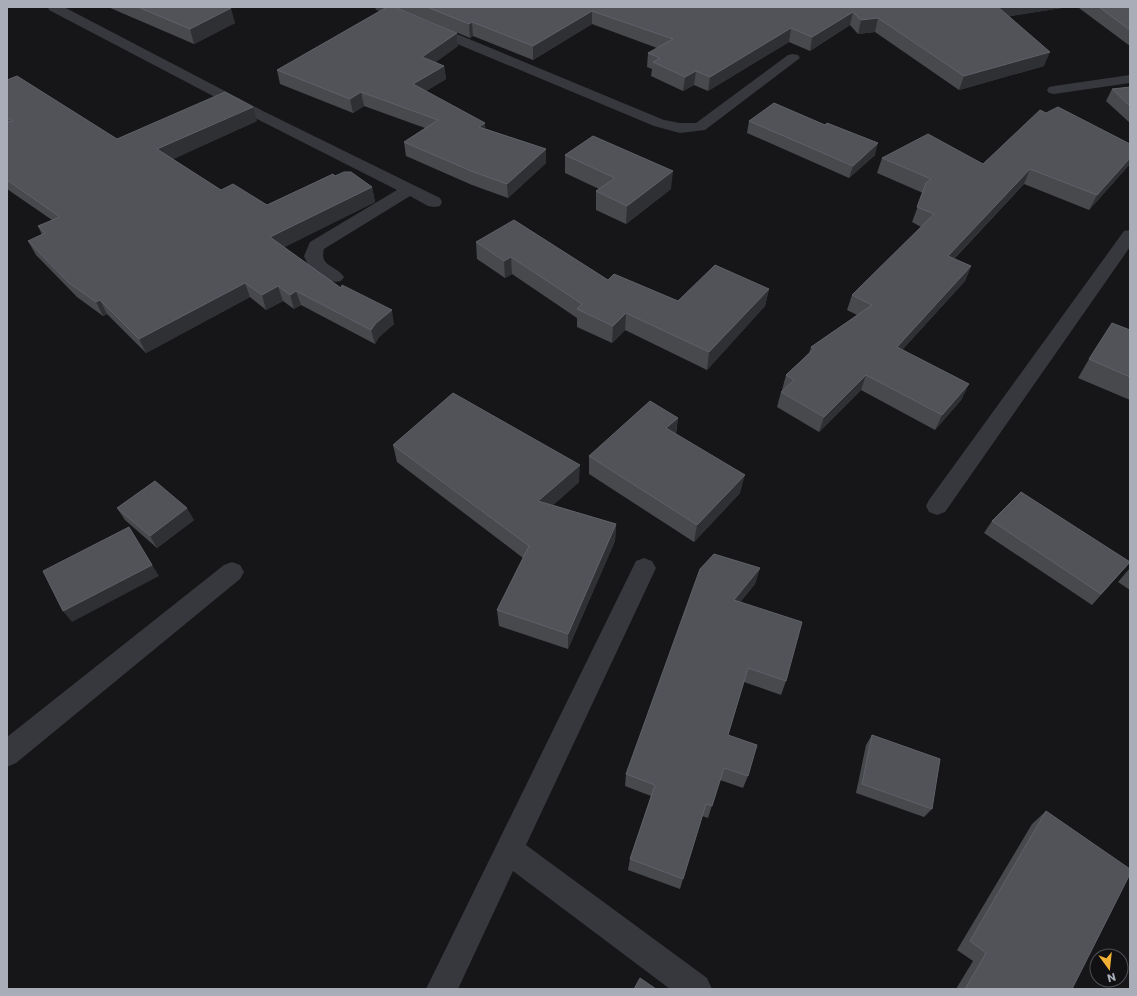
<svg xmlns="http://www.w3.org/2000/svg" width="1137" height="996" font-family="Poppins,sans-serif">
	<rect width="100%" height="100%" fill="#161618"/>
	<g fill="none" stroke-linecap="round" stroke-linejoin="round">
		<!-- minor -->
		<g fill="#37383d" fill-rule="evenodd">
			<path d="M 48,7 L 64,7 L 265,112 L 440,198 L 442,202 L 440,206 L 434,207 L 428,206 L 410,196 L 324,249 C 319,267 336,265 344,277 L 341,281 C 326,285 309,270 304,256 L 310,242 L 397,190 L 255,118 L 49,10 Z"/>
			<path d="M 375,7 L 392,7 L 664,120 L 680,123 L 696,123 L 788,55 L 793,54 L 798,55 L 800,58 L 705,130 L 680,133 L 654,126 L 376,10 Z"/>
			<path d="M 1130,75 L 1130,83 L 1054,94 L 1049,93 L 1047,90 L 1049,87 L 1054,86 Z"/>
			<path d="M 1130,230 L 1130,247 L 945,512 L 937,515 L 929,512 L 926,506 L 929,500 L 1124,231 Z"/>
			<path d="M 644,558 L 652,561 L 656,568 L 526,845 L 707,978 L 712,989 L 670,989 L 513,871 L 458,989 L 426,989 L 636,561 Z"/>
			<path d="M 232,562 L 240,565 L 244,572 L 240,579 L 16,763 L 7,767 L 7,737 L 224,565 Z"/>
		</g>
	</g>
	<!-- wall -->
	<g fill="#47494d">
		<path d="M 108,7 L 228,7 L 235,23 L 194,44 Z"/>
		<path d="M 396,7 L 1068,7 L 1009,16 L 1044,66 L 959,90 L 875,32 L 858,34 L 850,25 L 810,51 L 789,42 L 708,91 L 694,85 L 683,91 L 651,76 L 652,69 L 647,67 L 648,53 L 657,48 L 592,24 L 533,60 L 473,36 L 470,38 Z"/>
		<path d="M 1080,7 L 1130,7 L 1130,46 L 1079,8 Z"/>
		<path d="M 457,33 L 458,46 L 435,62 L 444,66 L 446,79 L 426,91 L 486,129 L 546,149 L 546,163 L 508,198 L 472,185 L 406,156 L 404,142 L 425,128 L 364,106 L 353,113 L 280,84 L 277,70 Z"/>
		<path d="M 7,80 L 117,139 L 257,121 L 172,159 L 221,190 L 267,205 L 335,176 L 372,187 L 375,202 L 284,247 L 341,288 L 394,324 L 379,337 L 375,344 L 301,305 L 294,309 L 283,301 L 266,310 L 250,297 L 146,353 L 107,314 L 103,316 L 77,297 L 36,255 L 28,241 L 42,235 L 38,226 L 52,220 L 7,189 Z"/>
		<path d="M 1130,87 L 1130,123 L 1106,101 L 1112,89 Z"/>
		<path d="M 749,121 L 875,155 L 849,178 L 747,133 Z"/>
		<path d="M 565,155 L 671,189 L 626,224 L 596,210 L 596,191 L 599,189 L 565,173 Z"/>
		<path d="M 882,158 L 983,164 L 1130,164 L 1089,210 L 1024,184 L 954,259 L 971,266 L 965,281 L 902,350 L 962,399 L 935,430 L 861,390 L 819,432 L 777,407 L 781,392 L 783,391 L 782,390 L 786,375 L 809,353 L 811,347 L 857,315 L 847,310 L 852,295 L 921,227 L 912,222 L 923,193 L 877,173 Z"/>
		<path d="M 476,242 L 608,280 L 678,301 L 769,289 L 765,306 L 707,370 L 625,330 L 612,343 L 577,327 L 577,318 L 512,274 L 505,278 L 477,259 Z"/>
		<path d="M 1130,330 L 1130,400 L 1078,378 L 1089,359 Z"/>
		<path d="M 678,418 L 676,434 L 740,493 L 694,542 L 589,474 L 589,456 Z"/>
		<path d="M 393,445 L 579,482 L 553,505 L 616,524 L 615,541 L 568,649 L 499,626 L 497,610 L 523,558 L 397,462 Z"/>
		<path d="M 117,508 L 194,520 L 157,548 L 125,520 Z"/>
		<path d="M 992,521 L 1130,562 L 1092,605 L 984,533 Z"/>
		<path d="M 760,568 L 755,584 L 740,602 L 786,681 L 781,695 L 744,682 L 728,735 L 748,776 L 743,788 L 720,780 L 708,818 L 702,816 L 680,889 L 628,870 L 630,859 L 651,796 L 625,786 L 626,774 Z"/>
		<path d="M 1130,568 L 1130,590 L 1118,582 Z"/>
		<path d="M 872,735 L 932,809 L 924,817 L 856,793 L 866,745 Z"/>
		<path d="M 1046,811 L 1072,989 L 956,989 L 973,961 L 957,950 L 1032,824 Z"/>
	</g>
	<!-- shaded-wall -->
	<g fill="#2f3033">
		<path d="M 996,7 L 1068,7 L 992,19 Z"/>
		<path d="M 231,8 L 235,23 L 194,44 L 190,29 Z"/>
		<path d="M 592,11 L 592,24 L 533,60 L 533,46 Z"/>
		<path d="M 853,12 L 850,25 L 810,51 L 812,37 Z"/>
		<path d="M 878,18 L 875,32 L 858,34 L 861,20 Z"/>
		<path d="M 472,22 L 473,36 L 470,38 L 469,24 Z"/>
		<path d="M 791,28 L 789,42 L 708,91 L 710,77 Z"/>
		<path d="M 457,33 L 458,46 L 424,71 L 422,57 Z"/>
		<path d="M 1050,52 L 1044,66 L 959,90 L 964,76 Z"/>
		<path d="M 444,66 L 446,79 L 415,98 L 413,84 Z"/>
		<path d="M 696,71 L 694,85 L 683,91 L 685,77 Z"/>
		<path d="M 361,92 L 364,106 L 353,113 L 350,99 Z"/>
		<path d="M 253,107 L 257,121 L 163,164 L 157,149 Z"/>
		<path d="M 485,123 L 486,137 L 479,127 Z"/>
		<path d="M 878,143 L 875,155 L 849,178 L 853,166 Z"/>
		<path d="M 546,149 L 546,163 L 508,198 L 507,184 Z"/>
		<path d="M 1130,158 L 1130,164 L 1089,210 L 1097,195 Z"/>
		<path d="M 1030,169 L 1024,184 L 942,271 L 948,256 Z"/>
		<path d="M 673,171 L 671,189 L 626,224 L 627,206 Z"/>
		<path d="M 372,187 L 375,202 L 275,252 L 270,237 Z"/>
		<path d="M 511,257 L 512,274 L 505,278 L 504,261 Z"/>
		<path d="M 971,266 L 965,281 L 891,362 L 897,347 Z"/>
		<path d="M 245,283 L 250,297 L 146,353 L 139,339 Z"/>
		<path d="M 278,286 L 283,301 L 266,310 L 262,295 Z"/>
		<path d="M 769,289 L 765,306 L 707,370 L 709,352 Z"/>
		<path d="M 296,291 L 301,305 L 294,309 L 290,295 Z"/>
		<path d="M 100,300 L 107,314 L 103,316 L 96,302 Z"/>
		<path d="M 392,310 L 394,324 L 379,337 L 375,344 L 371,330 L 376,323 Z"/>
		<path d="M 626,313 L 625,330 L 612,343 L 613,326 Z"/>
		<path d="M 866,375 L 861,390 L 819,432 L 824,417 Z"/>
		<path d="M 969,384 L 962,399 L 935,430 L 942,415 Z"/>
		<path d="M 678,418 L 675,436 L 666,428 Z"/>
		<path d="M 580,465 L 579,482 L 539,518 L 538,501 Z"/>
		<path d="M 745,475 L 740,493 L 694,542 L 697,525 Z"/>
		<path d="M 187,508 L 194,520 L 157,548 L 150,536 Z"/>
		<path d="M 616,524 L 615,541 L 568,649 L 568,634 Z"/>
		<path d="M 129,527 L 159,576 L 72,622 L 63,611 Z"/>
		<path d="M 760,568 L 755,584 L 730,615 L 734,600 Z"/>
	</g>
	<!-- building -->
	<g fill="#525359" stroke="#5f6168">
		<path d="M 138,7 L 228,7 L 231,8 L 190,29 Z"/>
		<path d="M 387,7 L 395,7 L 457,33 L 422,57 L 444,66 L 413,84 L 485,123 L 479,127 L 546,149 L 507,184 L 471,171 L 404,142 L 438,120 L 361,92 L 350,99 L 277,70 Z"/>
		<path d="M 427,7 L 998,7 L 1050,52 L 964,76 L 878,18 L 861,20 L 853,12 L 812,37 L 791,28 L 710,77 L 696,71 L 685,77 L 653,62 L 660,58 L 648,53 L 673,39 L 592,11 L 533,46 L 472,22 L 469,24 Z"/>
		<path d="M 1099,7 L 1130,7 L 1130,30 Z"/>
		<path d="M 17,76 L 117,139 L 225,92 L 253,107 L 157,149 L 221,190 L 233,184 L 267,205 L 333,174 L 335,176 L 344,172 L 351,172 L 372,187 L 270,237 L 341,288 L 342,285 L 392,310 L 376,323 L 371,330 L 296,291 L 290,295 L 278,286 L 262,295 L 245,283 L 139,339 L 100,300 L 96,302 L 69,283 L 28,241 L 45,233 L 38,226 L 60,217 L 7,180 L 7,122 L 13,121 L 7,118 L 7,80 Z"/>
		<path d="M 1130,87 L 1130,106 L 1112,89 Z"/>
		<path d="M 774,103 L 825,125 L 827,123 L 878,143 L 853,166 L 749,121 Z"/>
		<path d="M 1058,107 L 1130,144 L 1130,158 L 1097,195 L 1030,169 L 948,256 L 971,266 L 897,347 L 969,384 L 942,415 L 866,375 L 824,417 L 781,392 L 794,380 L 786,375 L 814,349 L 811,347 L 872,305 L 852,295 L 934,214 L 917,207 L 926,183 L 931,179 L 882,158 L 928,134 L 983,164 L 1040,110 L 1046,113 Z"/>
		<path d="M 593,136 L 673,171 L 627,206 L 596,191 L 615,178 L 565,155 Z"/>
		<path d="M 514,220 L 608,280 L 614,274 L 678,301 L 715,265 L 769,289 L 709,352 L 626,313 L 613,326 L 577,309 L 582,304 L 511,257 L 504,261 L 476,242 Z"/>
		<path d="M 1112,323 L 1130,330 L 1130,377 L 1089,359 Z"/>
		<path d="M 453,393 L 580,465 L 538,501 L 616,524 L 568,634 L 497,610 L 529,546 L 393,445 Z"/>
		<path d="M 650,401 L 678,418 L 666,428 L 745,475 L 697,525 L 589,456 Z"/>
		<path d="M 155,481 L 187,508 L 150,536 L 117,508 Z"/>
		<path d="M 1021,492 L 1130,562 L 1101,594 L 992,521 Z"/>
		<path d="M 129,527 L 152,565 L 63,611 L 43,571 Z"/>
		<path d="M 714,554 L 760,568 L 734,600 L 802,622 L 786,681 L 748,668 L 728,735 L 757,745 L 748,776 L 724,768 L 712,806 L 706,804 L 683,879 L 630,859 L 655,785 L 626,774 L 700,569 Z"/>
		<path d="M 872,735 L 940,759 L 932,809 L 862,784 Z"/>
		<path d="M 1046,811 L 1130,869 L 1130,874 L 1072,989 L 965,989 L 986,953 L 970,941 Z"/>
		<path d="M 640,978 L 656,989 L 634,989 Z"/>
	</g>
	<!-- border -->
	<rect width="1137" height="996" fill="none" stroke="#a8adb8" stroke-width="16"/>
	<!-- north arrow -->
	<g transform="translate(1109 968) rotate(165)"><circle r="19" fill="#111113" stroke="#4d4f55"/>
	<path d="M0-3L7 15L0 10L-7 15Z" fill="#f2b134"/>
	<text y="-6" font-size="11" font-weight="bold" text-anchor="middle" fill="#a8adb8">N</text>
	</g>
</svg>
